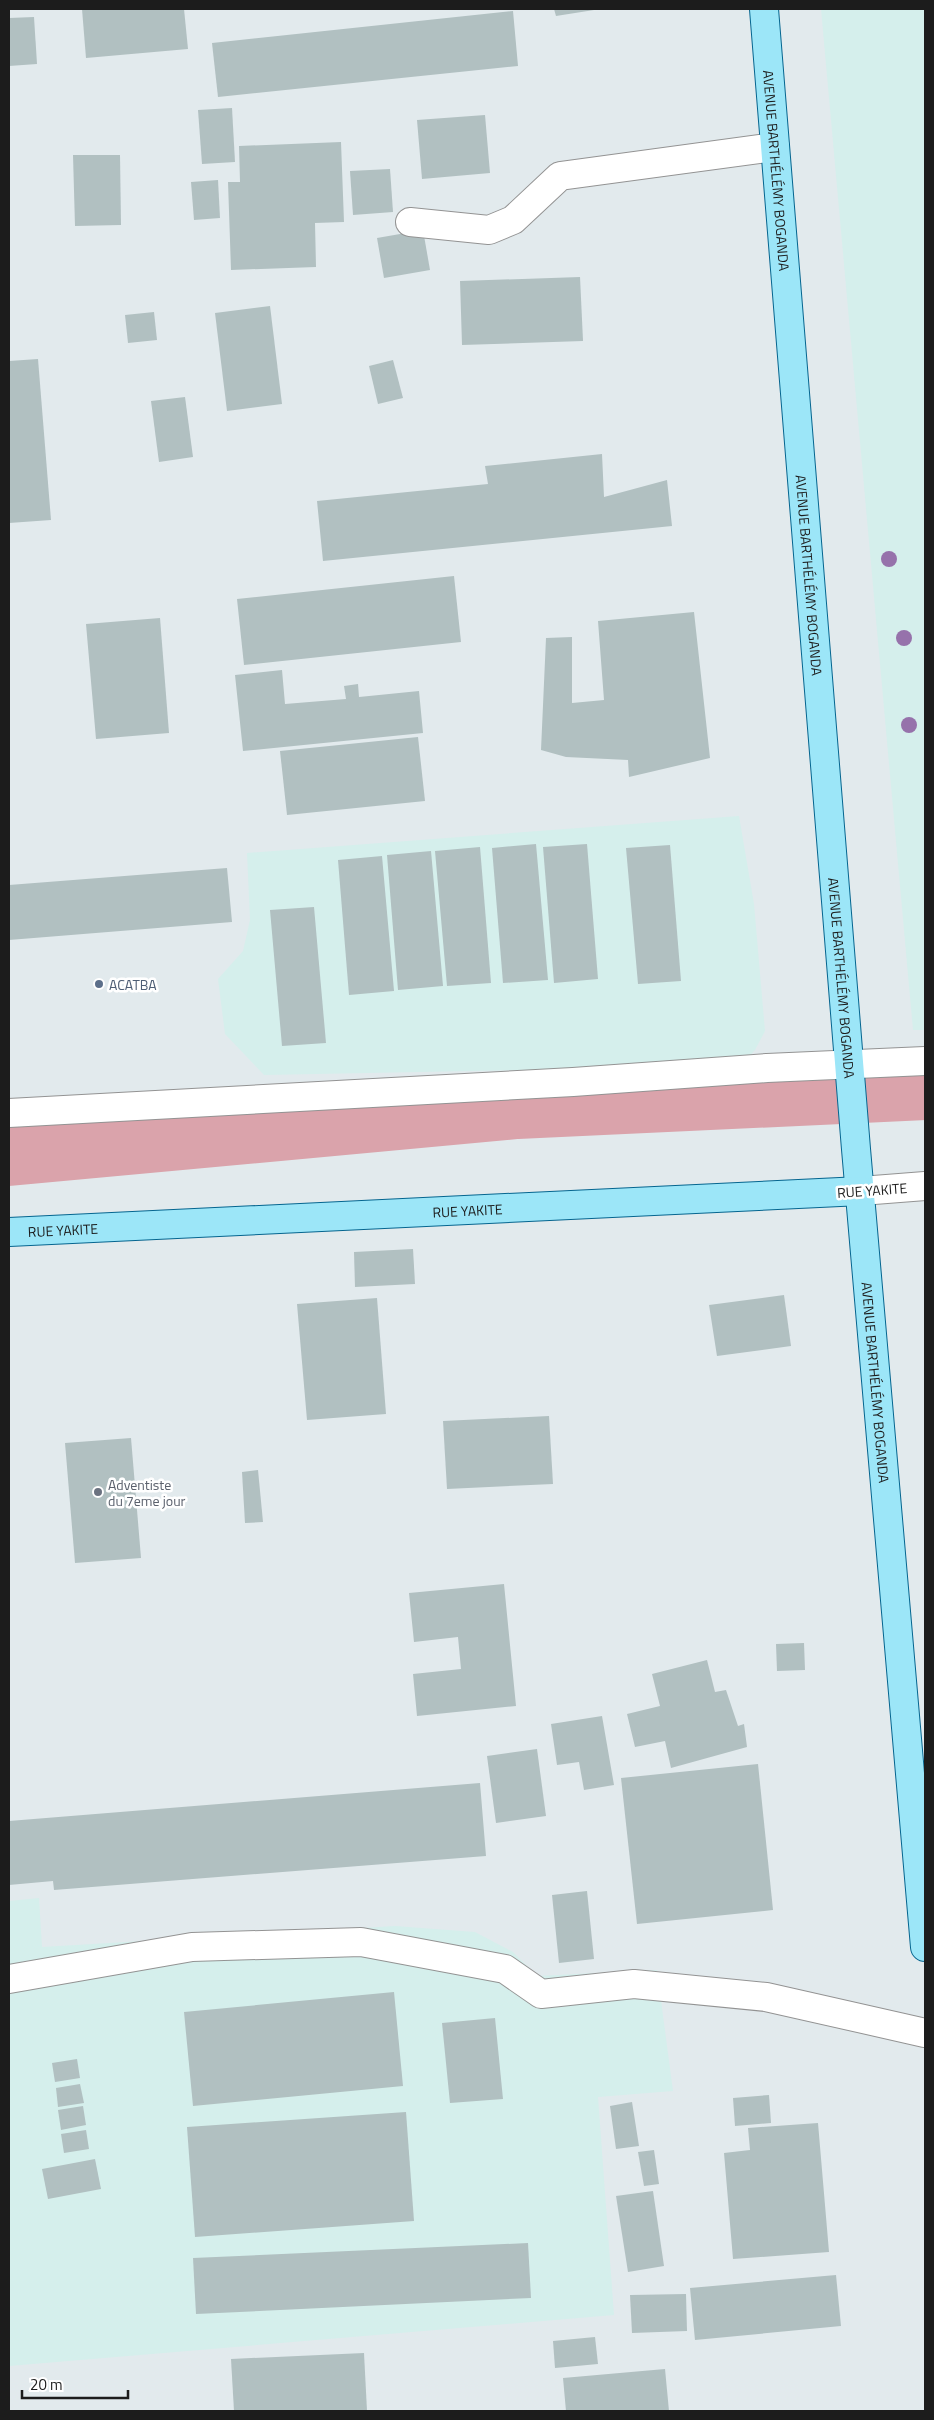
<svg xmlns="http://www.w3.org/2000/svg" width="934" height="2420" font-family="'Titillium Web',sans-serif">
	<rect width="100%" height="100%" fill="#e2eaed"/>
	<!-- military -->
	<g fill="#d5efec">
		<path d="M 821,9 L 925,9 L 925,1030 L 913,1030 Z"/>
		<path d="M 739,816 L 754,904 L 765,1031 L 755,1050 L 740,1066 L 264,1075 L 225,1034 L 218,979 L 243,951 L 250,920 L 247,853 Z"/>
		<path d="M 39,1898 L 42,1947 L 395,1926 L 475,1932 L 513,1952 L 537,1976 L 657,1970 L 673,2091 L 598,2097 L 614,2315 L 9,2366 L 9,1901 Z"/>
	</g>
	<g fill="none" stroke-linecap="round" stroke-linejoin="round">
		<!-- river -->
		<path stroke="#daa3ab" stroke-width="64" d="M 9,1154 L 517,1107 L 925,1088"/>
	</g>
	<!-- building -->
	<g fill="#b1c0c1">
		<path d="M 82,9 L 184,9 L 188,49 L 86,58 Z"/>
		<path d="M 554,9 L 594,9 L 594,10 L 556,16 Z"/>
		<path d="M 513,11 L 518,66 L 218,97 L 212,43 Z"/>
		<path d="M 34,17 L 37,64 L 9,66 L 9,18 Z"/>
		<path d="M 232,108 L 235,162 L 202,164 L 198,110 Z"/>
		<path d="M 485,115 L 490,173 L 422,179 L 417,120 Z"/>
		<path d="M 341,142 L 344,222 L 315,223 L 316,267 L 231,270 L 228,182 L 240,182 L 239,146 Z"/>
		<path d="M 73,155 L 120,155 L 121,225 L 75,226 Z"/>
		<path d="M 390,169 L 393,212 L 353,215 L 350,171 Z"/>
		<path d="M 218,180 L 220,218 L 194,220 L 191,182 Z"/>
		<path d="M 423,230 L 430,270 L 384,278 L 377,238 Z"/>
		<path d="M 580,277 L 583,341 L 462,345 L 460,281 Z"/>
		<path d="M 270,306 L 282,404 L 227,411 L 215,313 Z"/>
		<path d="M 154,312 L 157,340 L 128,343 L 125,315 Z"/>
		<path d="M 38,359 L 51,520 L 9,523 L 9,361 Z"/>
		<path d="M 393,360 L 403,398 L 378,404 L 369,366 Z"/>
		<path d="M 185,397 L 193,457 L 159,462 L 151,401 Z"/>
		<path d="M 602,454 L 604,497 L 667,480 L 672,526 L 323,561 L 317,501 L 488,484 L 485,466 Z"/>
		<path d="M 454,576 L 461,642 L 244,665 L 237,599 Z"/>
		<path d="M 694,612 L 710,758 L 629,777 L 628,760 L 566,757 L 541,750 L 546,638 L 572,637 L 572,703 L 604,700 L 598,621 Z"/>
		<path d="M 160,618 L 169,733 L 96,739 L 86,624 Z"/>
		<path d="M 282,670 L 285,704 L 346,699 L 344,686 L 358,684 L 359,697 L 419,691 L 423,733 L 243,751 L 235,675 Z"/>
		<path d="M 418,737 L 425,801 L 287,815 L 280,751 Z"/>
		<path d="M 536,844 L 548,980 L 503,983 L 492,848 Z"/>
		<path d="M 587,844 L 598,979 L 554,983 L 543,847 Z"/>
		<path d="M 670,845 L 681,981 L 638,984 L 626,848 Z"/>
		<path d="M 480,847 L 491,983 L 447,986 L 435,851 Z"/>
		<path d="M 431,851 L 443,986 L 398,990 L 387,855 Z"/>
		<path d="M 382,856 L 394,991 L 349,995 L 338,860 Z"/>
		<path d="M 227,868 L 232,922 L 9,940 L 9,885 Z"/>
		<path d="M 314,907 L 326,1043 L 282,1046 L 270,910 Z"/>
		<path d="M 413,1249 L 415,1284 L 355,1287 L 354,1252 Z"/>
		<path d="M 784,1295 L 791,1346 L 717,1356 L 709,1305 Z"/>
		<path d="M 377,1298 L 386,1414 L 307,1420 L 297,1304 Z"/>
		<path d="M 549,1416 L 553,1484 L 447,1489 L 443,1421 Z"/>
		<path d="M 131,1438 L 141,1558 L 75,1563 L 65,1443 Z"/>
		<path d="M 258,1470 L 263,1522 L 245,1523 L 242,1472 Z"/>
		<path d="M 504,1584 L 516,1706 L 417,1716 L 413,1674 L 461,1669 L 458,1637 L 414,1642 L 409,1593 Z"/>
		<path d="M 804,1643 L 805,1670 L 777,1671 L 776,1644 Z"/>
		<path d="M 707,1660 L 715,1692 L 726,1690 L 738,1726 L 744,1724 L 747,1747 L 671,1768 L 665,1741 L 635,1747 L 627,1714 L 660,1706 L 652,1674 Z"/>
		<path d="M 602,1716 L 614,1785 L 584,1790 L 579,1762 L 557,1765 L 551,1724 Z"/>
		<path d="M 537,1749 L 546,1816 L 496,1823 L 487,1756 Z"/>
		<path d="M 758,1764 L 773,1910 L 637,1924 L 621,1778 Z"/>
		<path d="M 480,1783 L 486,1856 L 54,1890 L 53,1881 L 9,1885 L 9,1821 Z"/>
		<path d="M 587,1891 L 594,1959 L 559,1963 L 552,1895 Z"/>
		<path d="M 394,1992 L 403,2086 L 193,2106 L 184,2012 Z"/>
		<path d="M 495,2018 L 503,2099 L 450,2103 L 442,2023 Z"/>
		<path d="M 77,2059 L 80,2078 L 55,2082 L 52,2063 Z"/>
		<path d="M 80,2084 L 84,2103 L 58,2107 L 56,2088 Z"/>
		<path d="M 769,2095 L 771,2123 L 735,2126 L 733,2098 Z"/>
		<path d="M 632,2102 L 639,2146 L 616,2149 L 610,2106 Z"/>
		<path d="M 83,2106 L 86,2125 L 61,2130 L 58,2110 Z"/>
		<path d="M 406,2112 L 414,2221 L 195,2237 L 187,2127 Z"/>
		<path d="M 818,2123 L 829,2252 L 733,2259 L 724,2153 L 750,2150 L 748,2128 Z"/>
		<path d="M 86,2130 L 89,2149 L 64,2153 L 61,2134 Z"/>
		<path d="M 654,2150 L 659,2184 L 644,2186 L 638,2152 Z"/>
		<path d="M 95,2159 L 101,2189 L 48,2199 L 42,2169 Z"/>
		<path d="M 653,2191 L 664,2266 L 628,2272 L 616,2196 Z"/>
		<path d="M 528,2243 L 531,2298 L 196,2314 L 193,2258 Z"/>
		<path d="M 836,2275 L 841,2326 L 695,2340 L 690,2288 Z"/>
		<path d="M 686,2294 L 687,2331 L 632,2333 L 630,2295 Z"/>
		<path d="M 595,2337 L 598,2364 L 555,2368 L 553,2341 Z"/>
		<path d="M 364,2353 L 367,2411 L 234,2411 L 231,2359 Z"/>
		<path d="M 665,2369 L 669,2411 L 566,2411 L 563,2378 Z"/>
	</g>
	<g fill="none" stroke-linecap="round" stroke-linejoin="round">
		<defs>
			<g id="minor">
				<path d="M 410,222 L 489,230 L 513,220 L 560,176 L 775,147"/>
				<path d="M 9,1113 L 573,1082 L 767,1068 L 925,1061"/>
				<path d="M 861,1191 L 925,1186"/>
				<path d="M 9,1979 L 192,1947 L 361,1942 L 505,1969 L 541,1994 L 634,1984 L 766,1997 L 925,2033"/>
			</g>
			<g id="major">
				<path id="s1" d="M 764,9 L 856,1149 L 925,1947"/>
				<path id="s2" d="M 9,1232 L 861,1191"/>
			</g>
		</defs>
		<!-- minor casing -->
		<use href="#minor" stroke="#939393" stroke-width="30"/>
		<!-- major casing -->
		<use href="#major" stroke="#05658f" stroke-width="30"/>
		<!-- minor -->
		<use href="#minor" stroke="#fff" stroke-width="28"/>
		<!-- major -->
		<use href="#major" stroke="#9ce6f8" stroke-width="28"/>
	</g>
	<!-- trees -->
	<g fill="#9672ab">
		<circle cx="889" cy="559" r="8"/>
		<circle cx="904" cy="638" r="8"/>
		<circle cx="909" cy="725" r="8"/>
	</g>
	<!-- markers -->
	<circle fill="#5c6f8a" stroke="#fff" stroke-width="2" cx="99" cy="984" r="5"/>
	<circle fill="#6b7280" stroke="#fff" stroke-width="2" cx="98" cy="1492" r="5"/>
	<g text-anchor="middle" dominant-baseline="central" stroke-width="5" stroke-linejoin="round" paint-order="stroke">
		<!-- street labels -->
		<g font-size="14" fill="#1c1c1c" stroke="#fff">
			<text stroke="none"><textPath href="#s1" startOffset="162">AVENUE BARTHÉLÉMY BOGANDA</textPath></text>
			<text stroke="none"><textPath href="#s1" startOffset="568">AVENUE BARTHÉLÉMY BOGANDA</textPath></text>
			<text stroke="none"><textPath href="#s1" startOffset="972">AVENUE BARTHÉLÉMY BOGANDA</textPath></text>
			<text transform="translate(872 1190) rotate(-4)">RUE YAKITE</text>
			<text stroke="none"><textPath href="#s2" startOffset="459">RUE YAKITE</textPath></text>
			<text stroke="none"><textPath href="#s2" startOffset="54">RUE YAKITE</textPath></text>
			<text stroke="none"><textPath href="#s1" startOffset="1378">AVENUE BARTHÉLÉMY BOGANDA</textPath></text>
		</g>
		<!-- service labels -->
		<g font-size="14" fill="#4e5e75" stroke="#fff" text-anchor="start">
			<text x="109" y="984">ACATBA</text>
		</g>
		<!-- worship labels -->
		<g font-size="14" fill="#5b616d" stroke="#fff" text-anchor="start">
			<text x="108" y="1484">Adventiste<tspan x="108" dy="16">du 7eme jour</tspan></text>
		</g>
	</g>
	<!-- border -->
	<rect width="934" height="2420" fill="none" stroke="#1c1c1c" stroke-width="20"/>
	<!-- scale -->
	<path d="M22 2390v8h106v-8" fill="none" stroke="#1c1c1c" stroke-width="2.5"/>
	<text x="30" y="2390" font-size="15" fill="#1c1c1c" stroke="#ffffff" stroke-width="4" paint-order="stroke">20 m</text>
</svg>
